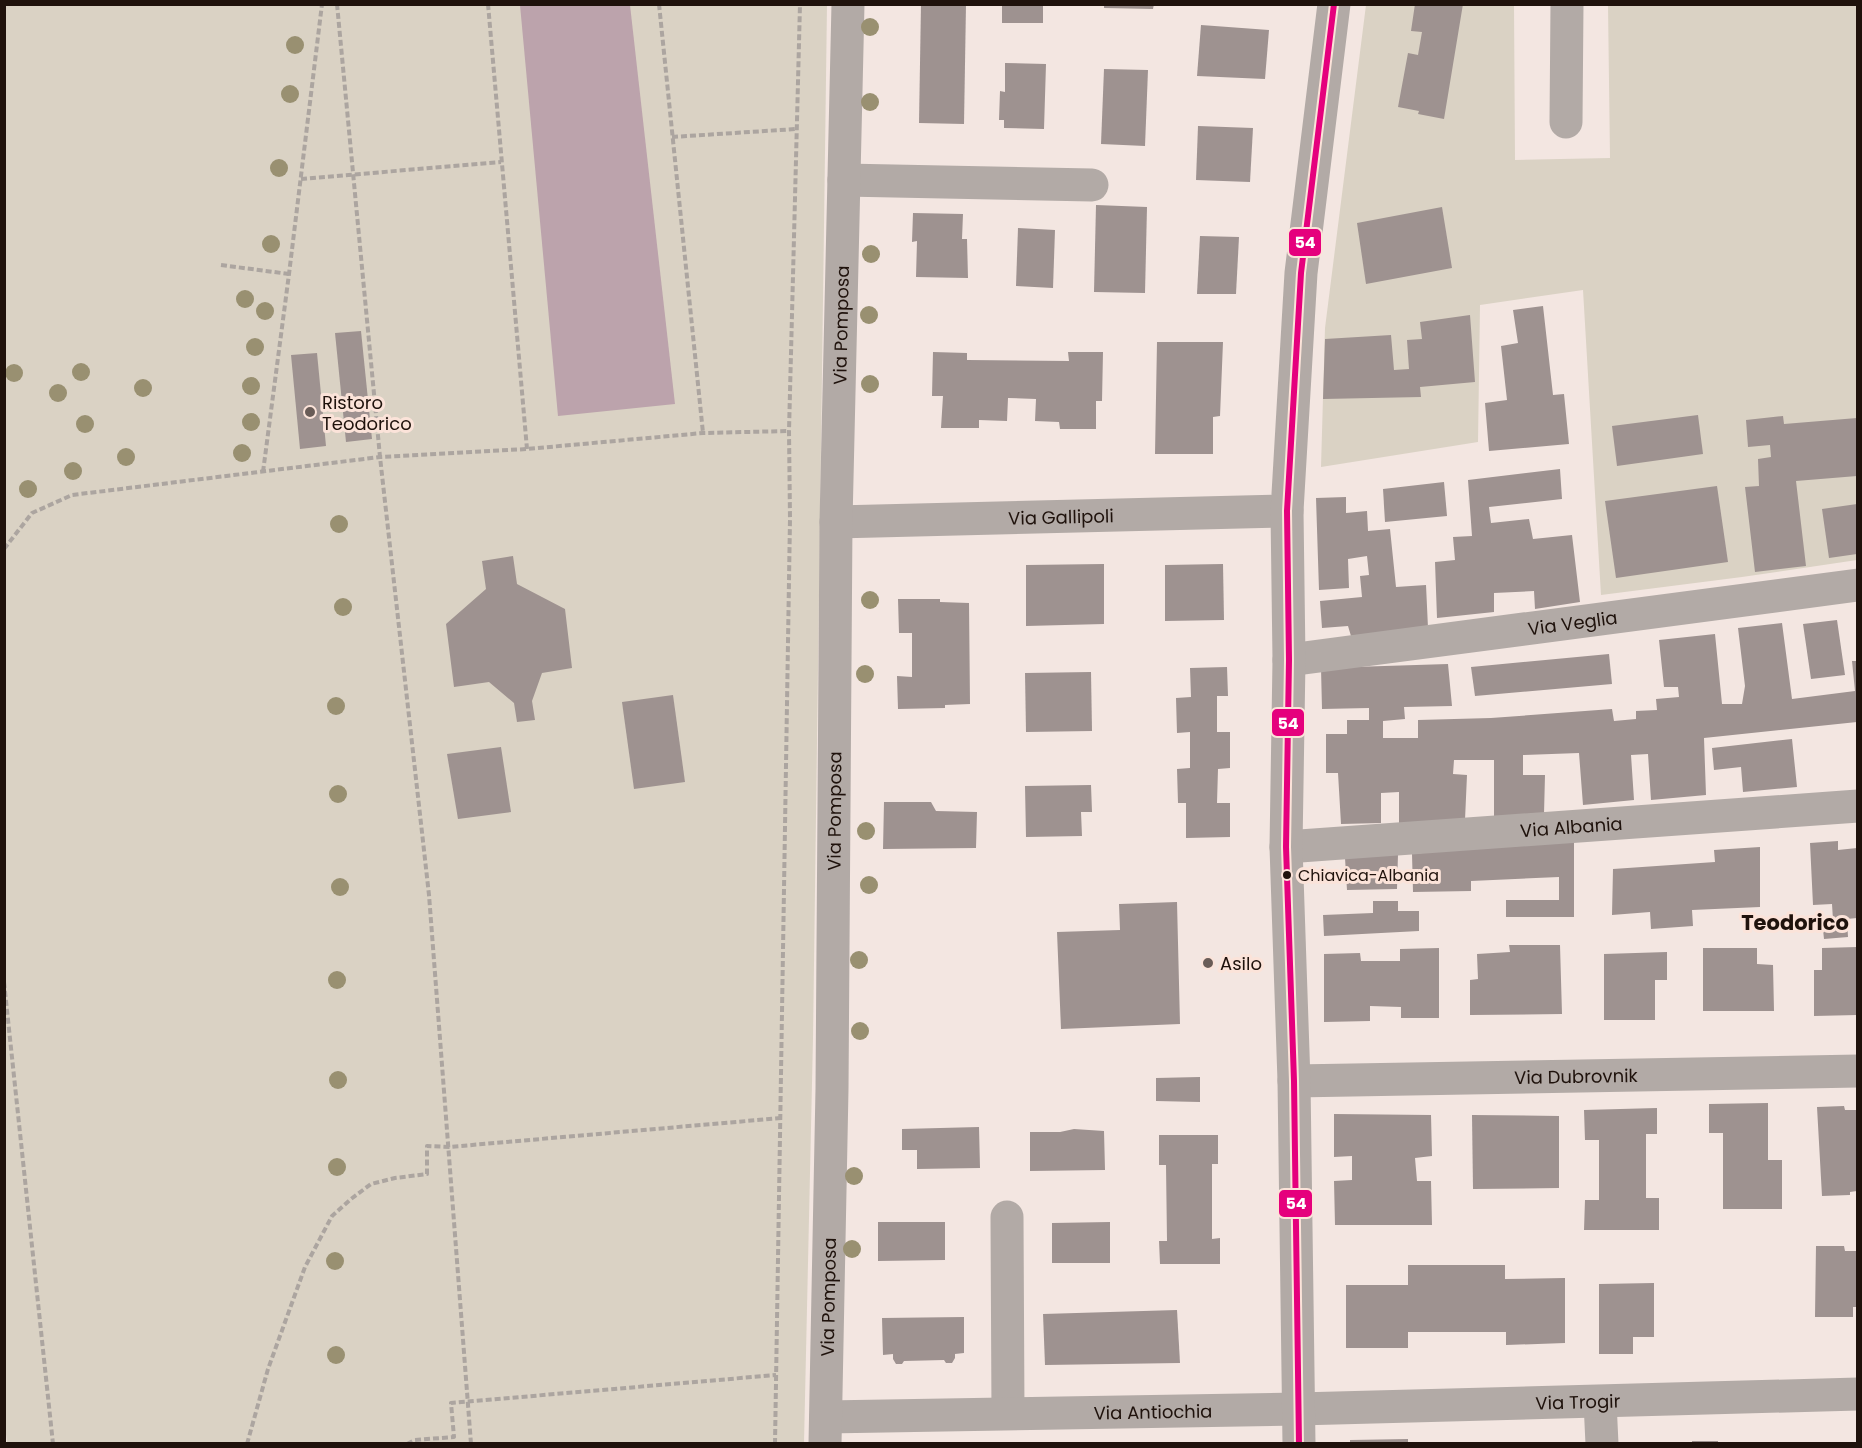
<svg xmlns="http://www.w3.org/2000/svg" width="1862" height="1448" font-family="Poppins,sans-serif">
	<rect width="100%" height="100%" fill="#f3e6e1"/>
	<!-- green -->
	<g fill="#dad2c4">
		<path d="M 4,5 L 827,5 L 813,1038 L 804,1443 L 7,1443 L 4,1418 Z"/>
		<path d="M 1366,5 L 1514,5 L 1515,160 L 1610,158 L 1608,5 L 1857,5 L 1857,560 L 1742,577 L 1601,595 L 1583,290 L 1480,305 L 1478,442 L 1321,467 L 1325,328 Z"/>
	</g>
	<!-- water -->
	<path fill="#bca3ac" d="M 520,5 L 630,5 L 675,404 L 558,416 Z"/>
	<!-- building -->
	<g fill="#9e9290">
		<path d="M 921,4 L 966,4 L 964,124 L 919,123 Z"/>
		<rect x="1002" y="4" width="41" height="19"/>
		<path d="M 1104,4 L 1154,4 L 1153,9 L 1104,8 Z"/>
		<path d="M 1415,4 L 1463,4 L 1444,119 L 1418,114 L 1419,111 L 1398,107 L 1408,53 L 1418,55 L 1422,32 L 1411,31 Z"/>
		<path d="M 1201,25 L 1269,30 L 1265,79 L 1197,76 Z"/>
		<path d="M 1005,63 L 1046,64 L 1044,129 L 1004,128 L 1004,120 L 999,120 L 1000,91 L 1005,92 Z"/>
		<path d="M 1104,69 L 1148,70 L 1145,146 L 1101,144 Z"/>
		<path d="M 1198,126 L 1253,128 L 1250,182 L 1196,180 Z"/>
		<path d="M 1096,205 L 1147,207 L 1145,293 L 1094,292 Z"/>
		<path d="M 1442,207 L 1452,268 L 1366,284 L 1357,223 Z"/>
		<path d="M 913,213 L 963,214 L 962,239 L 967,239 L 968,278 L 916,277 L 917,241 L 912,242 Z"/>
		<path d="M 1018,228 L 1055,230 L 1053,288 L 1016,286 Z"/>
		<path d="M 1200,236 L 1239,237 L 1236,294 L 1197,294 Z"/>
		<path d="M 1543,306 L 1553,395 L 1564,394 L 1569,444 L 1489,451 L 1485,403 L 1507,400 L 1501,346 L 1518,343 L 1513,310 Z"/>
		<path d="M 1470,315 L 1475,382 L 1420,387 L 1421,397 L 1323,399 L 1325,339 L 1391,335 L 1394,370 L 1409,369 L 1407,340 L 1422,339 L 1420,322 Z"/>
		<path d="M 361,331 L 372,439 L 346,442 L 335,333 Z"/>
		<path d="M 1157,342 L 1223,342 L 1220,416 L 1213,417 L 1213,454 L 1155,454 Z"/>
		<path d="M 933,352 L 967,353 L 967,360 L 1069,361 L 1068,352 L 1103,352 L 1102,401 L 1096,401 L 1096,429 L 1060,429 L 1059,422 L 1035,421 L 1036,399 L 1008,398 L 1007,421 L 979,420 L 979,428 L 941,428 L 943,396 L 932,396 Z"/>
		<path d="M 317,353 L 326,446 L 300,449 L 291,355 Z"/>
		<path d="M 1698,415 L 1703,454 L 1617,466 L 1612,426 Z"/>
		<path d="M 1783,416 L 1784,424 L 1857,418 L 1857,476 L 1796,481 L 1806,566 L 1755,572 L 1745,487 L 1759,486 L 1758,459 L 1771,457 L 1770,445 L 1748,447 L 1746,420 Z"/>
		<path d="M 1560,469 L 1562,499 L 1489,507 L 1491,523 L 1529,519 L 1533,539 L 1572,535 L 1580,602 L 1535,609 L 1534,591 L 1494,593 L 1494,612 L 1437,618 L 1435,562 L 1455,560 L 1453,537 L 1472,536 L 1468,480 Z"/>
		<path d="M 1444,482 L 1447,516 L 1385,522 L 1383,489 Z"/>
		<path d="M 1717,486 L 1728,562 L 1616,578 L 1605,501 Z"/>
		<path d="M 1346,497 L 1346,513 L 1367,511 L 1368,531 L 1390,529 L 1396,587 L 1426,585 L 1428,628 L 1351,636 L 1348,626 L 1322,628 L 1320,601 L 1362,597 L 1360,576 L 1369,575 L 1367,556 L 1348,559 L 1349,588 L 1319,590 L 1316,498 Z"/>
		<path d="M 1857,504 L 1857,554 L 1829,558 L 1822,509 Z"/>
		<path d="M 513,556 L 517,584 L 565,609 L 572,668 L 542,673 L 532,701 L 535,720 L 517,722 L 514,703 L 489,682 L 454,687 L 446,624 L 486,589 L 482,561 Z"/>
		<path d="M 1104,564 L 1104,624 L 1026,626 L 1026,565 Z"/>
		<path d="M 1223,564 L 1224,620 L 1165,621 L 1165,565 Z"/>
		<path d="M 898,599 L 940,599 L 940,602 L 969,603 L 970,704 L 945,705 L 945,708 L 898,709 L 897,676 L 912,677 L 912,633 L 899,633 Z"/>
		<path d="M 1837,620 L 1845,675 L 1811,679 L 1803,624 Z"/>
		<path d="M 1782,623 L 1792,699 L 1855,691 L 1852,661 L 1857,661 L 1857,722 L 1704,738 L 1706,795 L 1651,800 L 1648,754 L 1631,755 L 1634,800 L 1583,805 L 1579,753 L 1523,755 L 1523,775 L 1545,775 L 1544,814 L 1494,817 L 1494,760 L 1454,760 L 1453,774 L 1467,775 L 1465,820 L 1399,824 L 1399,792 L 1381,793 L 1381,823 L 1341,824 L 1338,773 L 1326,773 L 1326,734 L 1347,734 L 1347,720 L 1369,720 L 1369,708 L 1322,709 L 1321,668 L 1448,664 L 1452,706 L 1404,707 L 1405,719 L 1383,721 L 1383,738 L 1418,738 L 1418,720 L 1491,718 L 1612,709 L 1614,721 L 1636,719 L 1636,711 L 1657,710 L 1656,699 L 1679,697 L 1678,687 L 1664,687 L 1659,640 L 1715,634 L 1722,704 L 1742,704 L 1745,686 L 1738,628 Z"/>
		<path d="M 1609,654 L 1612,684 L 1475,696 L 1471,667 Z"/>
		<path d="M 1227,667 L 1228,696 L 1217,696 L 1217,732 L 1230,732 L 1230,768 L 1218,769 L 1217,803 L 1230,803 L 1230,837 L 1186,838 L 1186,803 L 1178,803 L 1177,769 L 1190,768 L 1190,732 L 1177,733 L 1176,698 L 1191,697 L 1190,668 Z"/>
		<path d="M 1091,672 L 1092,731 L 1026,732 L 1025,673 Z"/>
		<path d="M 673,695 L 685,782 L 634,789 L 622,702 Z"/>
		<path d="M 1792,739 L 1797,787 L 1743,792 L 1741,767 L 1714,770 L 1712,748 Z"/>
		<path d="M 501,747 L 511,812 L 458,819 L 447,754 Z"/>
		<path d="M 1091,785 L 1092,812 L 1081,812 L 1082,836 L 1026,837 L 1025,786 Z"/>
		<path d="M 884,802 L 931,802 L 936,811 L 977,812 L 976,848 L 883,849 Z"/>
		<path d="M 1574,838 L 1574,917 L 1506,917 L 1506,900 L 1559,900 L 1559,877 L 1471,881 L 1471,891 L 1413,892 L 1412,854 Z"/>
		<path d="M 1838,841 L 1838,850 L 1857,848 L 1857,918 L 1847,919 L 1848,937 L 1824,939 L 1822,920 L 1833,920 L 1832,904 L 1813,905 L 1810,843 Z"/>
		<path d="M 1760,847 L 1760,907 L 1692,910 L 1693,926 L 1651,929 L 1650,912 L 1612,915 L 1613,869 L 1715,862 L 1714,850 Z"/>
		<path d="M 1398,854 L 1397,889 L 1347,890 L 1345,858 Z"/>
		<path d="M 1373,901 L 1398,901 L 1398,911 L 1419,911 L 1419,931 L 1324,936 L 1323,915 L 1373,913 Z"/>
		<path d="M 1177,902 L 1180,1024 L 1061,1029 L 1057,932 L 1120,930 L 1119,904 Z"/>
		<path d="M 1509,945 L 1560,945 L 1562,1014 L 1470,1015 L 1470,980 L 1478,979 L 1477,954 L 1510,952 Z"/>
		<path d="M 1857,947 L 1857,1015 L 1814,1016 L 1814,970 L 1822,970 L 1822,948 Z"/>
		<path d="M 1439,948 L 1439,1018 L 1401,1018 L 1401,1007 L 1370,1006 L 1370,1021 L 1324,1022 L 1324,954 L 1360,953 L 1361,961 L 1400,961 L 1400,949 Z"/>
		<path d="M 1703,948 L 1757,948 L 1757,964 L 1773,965 L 1774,1011 L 1703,1011 Z"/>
		<path d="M 1667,952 L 1667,980 L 1655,980 L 1655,1020 L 1604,1020 L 1604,954 Z"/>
		<path d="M 1200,1077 L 1200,1102 L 1156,1101 L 1156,1078 Z"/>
		<path d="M 1768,1103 L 1768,1160 L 1782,1160 L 1782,1209 L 1723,1209 L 1723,1133 L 1709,1133 L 1709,1104 Z"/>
		<path d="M 1844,1106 L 1845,1110 L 1857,1110 L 1857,1191 L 1850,1192 L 1850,1195 L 1822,1196 L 1817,1107 Z"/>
		<path d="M 1657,1108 L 1657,1134 L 1646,1134 L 1646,1198 L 1659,1198 L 1659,1230 L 1584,1230 L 1585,1200 L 1599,1200 L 1599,1140 L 1585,1140 L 1584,1110 Z"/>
		<path d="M 1334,1114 L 1431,1115 L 1432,1156 L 1415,1158 L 1417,1181 L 1431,1181 L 1432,1225 L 1335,1225 L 1334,1181 L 1352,1180 L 1352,1156 L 1334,1157 Z"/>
		<path d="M 1472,1115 L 1559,1116 L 1559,1188 L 1473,1189 Z"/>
		<path d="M 979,1127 L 980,1168 L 917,1169 L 917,1150 L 902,1150 L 902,1129 Z"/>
		<path d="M 1074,1129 L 1104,1131 L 1105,1170 L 1030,1171 L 1030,1132 L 1060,1132 Z"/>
		<path d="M 1159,1135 L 1218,1135 L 1218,1164 L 1212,1164 L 1212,1239 L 1220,1238 L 1220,1264 L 1160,1264 L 1159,1241 L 1167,1241 L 1166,1165 L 1159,1165 Z"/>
		<path d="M 878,1222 L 945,1222 L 945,1260 L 878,1261 Z"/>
		<path d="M 1110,1222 L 1110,1263 L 1052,1263 L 1052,1223 Z"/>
		<path d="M 1816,1246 L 1844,1246 L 1845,1251 L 1857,1251 L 1857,1307 L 1853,1307 L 1853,1317 L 1815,1317 Z"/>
		<path d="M 1408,1265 L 1505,1265 L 1505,1279 L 1565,1278 L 1565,1343 L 1506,1345 L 1506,1332 L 1408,1332 L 1408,1348 L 1346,1348 L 1346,1285 L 1408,1285 Z"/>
		<path d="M 1654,1283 L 1654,1337 L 1633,1337 L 1633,1354 L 1599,1354 L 1599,1284 Z"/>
		<path d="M 1177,1310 L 1180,1363 L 1045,1365 L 1043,1314 Z"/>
		<path d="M 964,1317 L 964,1353 L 955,1354 L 955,1358 L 952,1363 L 946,1363 L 944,1360 L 904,1361 L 902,1364 L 896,1364 L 893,1359 L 893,1354 L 883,1355 L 882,1318 Z"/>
		<path d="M 1408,1439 L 1408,1443 L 1350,1443 L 1350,1440 Z"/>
		<rect x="1692" y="1441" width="26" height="2"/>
	</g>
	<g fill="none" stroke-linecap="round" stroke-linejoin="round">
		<!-- path -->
		<g stroke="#aca5a0" stroke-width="4" stroke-dasharray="6 3" stroke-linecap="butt">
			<path d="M 337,4 L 380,457 L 429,895 L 471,1444"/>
			<path d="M 488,4 L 527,449"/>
			<path d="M 659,4 L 703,433"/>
			<path d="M 672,137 L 796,129"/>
			<path d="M 301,179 L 501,162"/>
			<path d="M 221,265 L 289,274"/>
			<path d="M 263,472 L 289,274 L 322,4"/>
			<path d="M 4,549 L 32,513 L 72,495 L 380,457 L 527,449 L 703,433 L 789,431"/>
			<path d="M 4,982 L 53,1444"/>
			<path d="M 247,1444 L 268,1369 L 305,1267 L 332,1216 L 351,1199 L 371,1184 L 395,1178 L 427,1174 L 427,1146 L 449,1147 L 781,1118"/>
			<path d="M 407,1444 L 415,1440 L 454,1437 L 451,1403 L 776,1375"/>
			<path d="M 775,1444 L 790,519 L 789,431 L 800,4"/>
		</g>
		<!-- minor -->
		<g stroke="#b2aaa6" stroke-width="33">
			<path d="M 1566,122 L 1567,4"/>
			<path d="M 844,180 L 1092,185"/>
			<path id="s1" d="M 836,522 L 1287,511"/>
			<path id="s2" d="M 1289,660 L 1858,585"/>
			<path id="s3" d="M 1286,847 L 1858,806"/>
			<path id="s4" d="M 1294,1081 L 1858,1071"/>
			<path d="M 1007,1217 L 1008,1413"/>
			<path d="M 1600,1402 L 1602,1444"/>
			<path id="s5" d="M 826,1417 L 1298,1409 L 1858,1394"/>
			<path id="s6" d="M 825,1444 L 832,1089 L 836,522 L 848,4"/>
		</g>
		<!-- tertiary -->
		<path stroke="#b2aaa6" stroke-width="33" d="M 1299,1444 L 1294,1081 L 1286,847 L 1289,660 L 1287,511 L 1301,273 L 1334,4"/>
		<defs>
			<path id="bus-1" d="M 1299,1444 L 1294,1081 L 1286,847 L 1289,660 L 1287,511 L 1301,273 L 1334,4"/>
		</defs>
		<!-- bus-1 casing -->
		<use href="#bus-1" stroke="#fbe3d9" stroke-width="10"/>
		<!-- bus-1 -->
		<use href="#bus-1" stroke="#e5007d" stroke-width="6"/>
	</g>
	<!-- trees -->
	<g fill="#999071">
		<circle cx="870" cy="27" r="9"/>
		<circle cx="295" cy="45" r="9"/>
		<circle cx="290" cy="94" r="9"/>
		<circle cx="870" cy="102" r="9"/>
		<circle cx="279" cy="168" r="9"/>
		<circle cx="271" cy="244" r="9"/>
		<circle cx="871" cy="254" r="9"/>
		<circle cx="245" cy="299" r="9"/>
		<circle cx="265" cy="311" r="9"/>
		<circle cx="869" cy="315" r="9"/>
		<circle cx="255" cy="347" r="9"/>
		<circle cx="81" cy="372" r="9"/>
		<circle cx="14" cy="373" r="9"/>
		<circle cx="870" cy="384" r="9"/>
		<circle cx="251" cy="386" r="9"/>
		<circle cx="143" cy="388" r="9"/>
		<circle cx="58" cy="393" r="9"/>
		<circle cx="251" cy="422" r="9"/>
		<circle cx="85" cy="424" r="9"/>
		<circle cx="242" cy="453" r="9"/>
		<circle cx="126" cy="457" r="9"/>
		<circle cx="73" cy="471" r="9"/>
		<circle cx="28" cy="489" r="9"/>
		<circle cx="339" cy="524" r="9"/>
		<circle cx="870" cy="600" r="9"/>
		<circle cx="343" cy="607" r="9"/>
		<circle cx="865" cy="674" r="9"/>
		<circle cx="336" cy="706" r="9"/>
		<circle cx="338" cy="794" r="9"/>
		<circle cx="866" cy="831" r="9"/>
		<circle cx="869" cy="885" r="9"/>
		<circle cx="340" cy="887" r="9"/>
		<circle cx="859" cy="960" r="9"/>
		<circle cx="337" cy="980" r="9"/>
		<circle cx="860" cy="1031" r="9"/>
		<circle cx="338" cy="1080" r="9"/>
		<circle cx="337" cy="1167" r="9"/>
		<circle cx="854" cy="1176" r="9"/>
		<circle cx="852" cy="1249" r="9"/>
		<circle cx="335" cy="1261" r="9"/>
		<circle cx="336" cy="1355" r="9"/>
	</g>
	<!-- markers -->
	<g fill="#695c57" stroke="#fbe3d9" stroke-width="2">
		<circle cx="310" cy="412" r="6"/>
		<circle cx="1208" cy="963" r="6"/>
	</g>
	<circle fill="#1f120c" stroke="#fbe3d9" stroke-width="2" cx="1287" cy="875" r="5"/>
	<g text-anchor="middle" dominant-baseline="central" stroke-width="6" stroke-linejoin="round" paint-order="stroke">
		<!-- bus labels -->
		<g font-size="16" fill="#1f120c" stroke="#fbe3d9" text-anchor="start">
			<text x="1298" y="875">Chiavica-Albania</text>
		</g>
		<!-- street labels -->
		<g font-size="18" fill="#1f120c" stroke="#fbe3d9">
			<text stroke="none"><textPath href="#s6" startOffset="1119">Via Pomposa</textPath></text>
			<text stroke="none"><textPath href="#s1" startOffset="225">Via Gallipoli</textPath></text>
			<text stroke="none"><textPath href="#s2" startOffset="286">Via Veglia</textPath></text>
			<text stroke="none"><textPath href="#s6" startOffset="633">Via Pomposa</textPath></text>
			<text stroke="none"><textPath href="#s3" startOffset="286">Via Albania</textPath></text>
			<text stroke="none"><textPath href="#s4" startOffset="282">Via Dubrovnik</textPath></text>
			<text stroke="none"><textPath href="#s6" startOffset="147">Via Pomposa</textPath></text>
			<text stroke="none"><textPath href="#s5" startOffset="752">Via Trogir</textPath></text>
			<text stroke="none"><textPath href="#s5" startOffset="327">Via Antiochia</textPath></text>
		</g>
		<!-- poi labels -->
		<g font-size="18" fill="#1f120c" stroke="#fbe3d9" text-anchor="start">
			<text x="322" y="402">Ristoro<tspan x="322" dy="21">Teodorico</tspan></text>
			<text x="1220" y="963">Asilo</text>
		</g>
		<!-- quarter labels -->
		<g font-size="21" font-weight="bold" fill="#1f120c" stroke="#fbe3d9">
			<text x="1795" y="922">Teodorico</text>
		</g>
	</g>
	<g stroke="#fbe3d9" stroke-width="2">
		<rect x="1288" y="228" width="34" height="29" rx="6" fill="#e5007d"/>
		<rect x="1271" y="708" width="34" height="29" rx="6" fill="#e5007d"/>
		<rect x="1278" y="1189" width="35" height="29" rx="6" fill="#e5007d"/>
	</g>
	<g font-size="16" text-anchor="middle" font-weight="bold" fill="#fff">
		<text x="1305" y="248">54</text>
		<text x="1288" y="729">54</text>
		<text x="1296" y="1209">54</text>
	</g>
	<!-- border -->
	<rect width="1862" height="1448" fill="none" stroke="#1f120c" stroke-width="12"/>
</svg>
